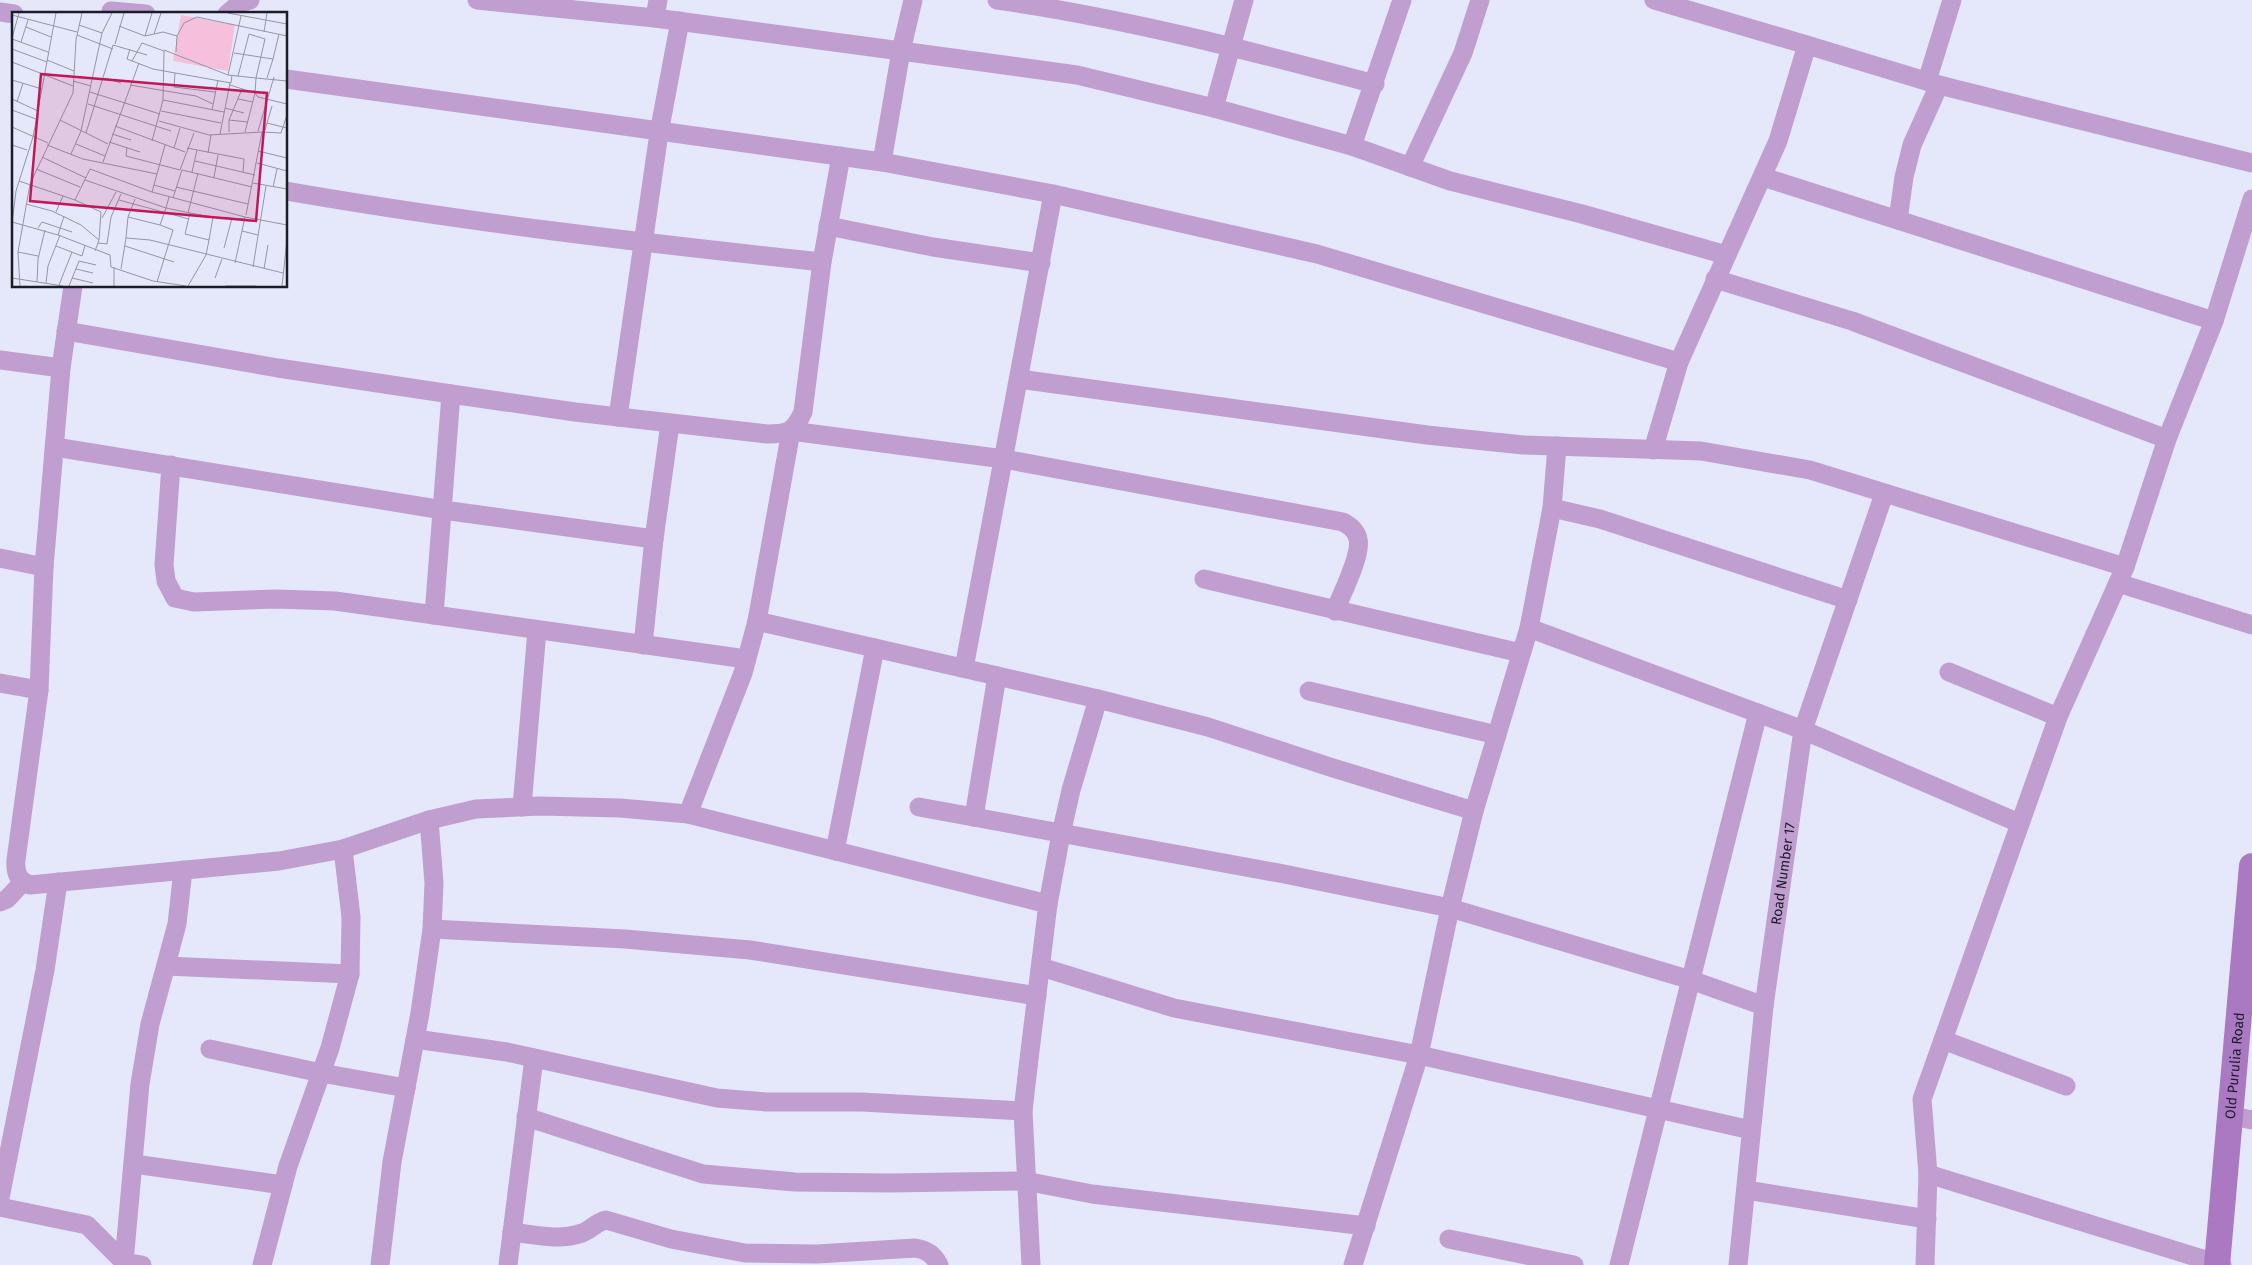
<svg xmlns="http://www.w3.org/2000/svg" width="2252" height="1265" font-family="'Fira Sans',sans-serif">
	<rect width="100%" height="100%" fill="#e5e7fb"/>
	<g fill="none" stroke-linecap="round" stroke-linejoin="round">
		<!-- minor -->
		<g stroke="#c09ed0" stroke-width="19">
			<path d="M 477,0 L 655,18"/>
			<path d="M 658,0 L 655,18 L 901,51 L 913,0"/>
			<path d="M 997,0 C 1125,18 1250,51 1375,84"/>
			<path d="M 1654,0 L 1807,45"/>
			<path d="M 111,11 L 146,14"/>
			<path d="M 0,12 L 14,14"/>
			<path d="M 227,14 L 240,3 L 250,0"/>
			<path d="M 286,79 L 882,162 L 1053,194 L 1317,254 L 1679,362 L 1778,141 L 1807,45 L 1939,85 L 2252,163"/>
			<path d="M 1927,81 L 1952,0"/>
			<path d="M 1214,108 L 1244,0"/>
			<path d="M 1352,146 L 1402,0"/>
			<path d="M 882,162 L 901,51 L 1077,75 L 1214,108 L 1352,146 L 1450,181 L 1582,214 L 1726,255"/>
			<path d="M 1410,167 L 1463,53 L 1480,0"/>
			<path d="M 1763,177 L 2214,321"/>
			<path d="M 286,191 C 464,222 643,243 822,262"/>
			<path d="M 1898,220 L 1904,177 L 1912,145 L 1939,85"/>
			<path d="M 828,226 L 933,247 L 1041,263"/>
			<path d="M 1715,279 L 1852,321 L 2167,439"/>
			<path d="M 73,286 L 61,368 L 44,567 L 39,690 L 16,860 C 15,873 18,880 30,885 L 279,861 L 343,849 L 429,820 L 476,809 L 540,806 L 620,808 L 688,814 L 1048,904"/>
			<path d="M 66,331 L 278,368 L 451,394 L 575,412 L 767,434 C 788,434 794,432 803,412 L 822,262 L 841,156"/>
			<path d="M 0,360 L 61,368"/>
			<path d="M 1019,379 L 1427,435 L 1523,445 L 1701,451 L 1810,470 L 2125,567"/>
			<path d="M 618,417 L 659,133 L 680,21"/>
			<path d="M 55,447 L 443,510 L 654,539"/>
			<path d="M 1653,450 L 1679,362"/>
			<path d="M 171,465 L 164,565 L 166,581 L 175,598 L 194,602 L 276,599 L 335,601 L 746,659"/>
			<path d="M 1552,508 L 1600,519 L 1848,600"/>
			<path d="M 0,558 L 44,567"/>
			<path d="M 1204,579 L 1521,653"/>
			<path d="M 2118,583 L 2252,625"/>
			<path d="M 434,615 L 451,394"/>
			<path d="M 757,621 L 1098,699 L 1208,727 L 1333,768 L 1474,811"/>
			<path d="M 1529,628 L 1803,730 L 2019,823"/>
			<path d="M 643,645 L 654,539 L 670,424"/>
			<path d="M 964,668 L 1053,194"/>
			<path d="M 1949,672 L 2058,717"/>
			<path d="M 0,683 L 39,690"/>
			<path d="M 1309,691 L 1497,735"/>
			<path d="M 522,807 L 537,630"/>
			<path d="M 919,807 L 1284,874 L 1450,908 L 1691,980 L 1764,1006"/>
			<path d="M 688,814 L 743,673 L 757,621 L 791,431 L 1004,459 L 1343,522 C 1350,526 1356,530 1358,539 C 1362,555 1341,595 1335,611"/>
			<path d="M 974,817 L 997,676"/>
			<path d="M 835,851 L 875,648"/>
			<path d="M 0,902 L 7,899 L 23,882"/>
			<path d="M 432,929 L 625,939 L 750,950 L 1037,996"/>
			<path d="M 166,966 L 350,974"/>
			<path d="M 1041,967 L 1174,1008 L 1419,1055 L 1751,1130"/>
			<path d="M 415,1039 L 507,1052 L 717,1098 L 766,1102 L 862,1102 L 1023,1111"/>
			<path d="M 1943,1040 L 2066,1086"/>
			<path d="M 210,1049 L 321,1073 L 406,1088"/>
			<path d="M 2229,1115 L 2252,1120"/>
			<path d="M 526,1117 L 703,1174 L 795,1182 L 890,1183 L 1025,1181 L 1092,1194 L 1366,1226"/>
			<path d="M 134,1164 L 283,1185"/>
			<path d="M 1928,1174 L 2222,1265"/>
			<path d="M 1746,1190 L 1927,1219"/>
			<path d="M 0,1198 L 45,970 L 58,882"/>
			<path d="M 0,1207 L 87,1225 L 124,1262 L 124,1265"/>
			<path d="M 512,1232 C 535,1235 560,1241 582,1233 C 591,1230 596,1222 606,1220 L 671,1239 L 745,1253 L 817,1254 L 915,1248 C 927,1250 933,1254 939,1265"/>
			<path d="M 1449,1239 L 1574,1265"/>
			<path d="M 142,1265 L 124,1262 L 140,1084 L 150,1024 L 177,924 L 183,870"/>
			<path d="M 262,1265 L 288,1166 L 330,1048 L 350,974 L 351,917 L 343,849"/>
			<path d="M 380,1265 L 392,1162 L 420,1013 L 432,929 L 434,883 L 429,820"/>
			<path d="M 508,1265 L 534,1058"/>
			<path d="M 1031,1265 L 1023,1111 L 1029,1059 L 1048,904 L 1061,834 L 1071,790 L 1098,699"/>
			<path d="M 1353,1265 L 1419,1055 L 1450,908 L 1474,811 L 1529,628 L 1552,508 L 1557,446"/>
			<path d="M 1619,1265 L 1758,713"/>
			<path id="s1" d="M 1738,1265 L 1764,1006 L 1803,730 L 1884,494"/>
			<path d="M 1925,1265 L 1928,1174 L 1922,1099 L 2058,717 L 2125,567 L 2167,439 L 2214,321 L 2252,199"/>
		</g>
		<!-- secondary -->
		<path stroke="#ab78c2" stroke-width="26" id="s2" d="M 2217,1265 L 2252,866"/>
	</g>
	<g text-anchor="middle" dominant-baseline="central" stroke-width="5" stroke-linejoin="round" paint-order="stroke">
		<!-- street labels -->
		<g font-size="14" fill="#1b1c28" stroke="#e5e7fb">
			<text stroke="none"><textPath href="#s1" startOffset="394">Road Number 17</textPath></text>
			<text stroke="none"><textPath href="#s2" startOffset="200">Old Purulia Road</textPath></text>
		</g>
	</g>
	<!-- overview -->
	<g transform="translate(12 12)">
		<rect width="275" height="275" fill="#e5e7fb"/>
		<path d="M 169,3 L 223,13 L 216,59 L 161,49 Z" fill="#f6bfdb"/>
		<path fill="none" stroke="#9496a7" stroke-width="1" d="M 216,1 L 275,12M 0,3 L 65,20M 229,4 L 216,63 L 244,66 L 243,81 L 246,85 L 275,92M 67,13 L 90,21M 107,14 L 133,24 L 151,20 L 165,24M 14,15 L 39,25M 252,20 L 255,1M 142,22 L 149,1M 65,23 L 101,37M 133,24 L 140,1M 0,26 L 7,1M 0,27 L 36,40M 9,30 L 16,8M 103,32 L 112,1M 0,37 L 35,50M 118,37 L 115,47 L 141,57 L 219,71 L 220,63M 152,38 L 216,63M 164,40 L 165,24 L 172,11 L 185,5 L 275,24M 222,41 L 261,47 L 267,22M 35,48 L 62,59M 120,49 L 130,31 L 152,39 L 151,88 L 140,129M 0,50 L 61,74M 163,61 L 162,75 L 203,80M 226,64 L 237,22 L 253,27 L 244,66 L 275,69M 93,66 L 109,71M 255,66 L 261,47M 0,68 L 30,77M 61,69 L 79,74M 118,73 L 184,84 L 201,92M 218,73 L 243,81 L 233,120M 78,80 L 148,102M 0,87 L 26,99M 226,87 L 241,90M 151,88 L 212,100M 5,90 L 11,71M 76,92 L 159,119M 213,96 L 232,101M 0,98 L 24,107M 200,98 L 206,68M 149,99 L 209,111M 48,108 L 96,132M 217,108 L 236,110M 147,109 L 197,123 L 250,120 L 234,203M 255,111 L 275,116M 103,114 L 173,140M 0,115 L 36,131M 253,118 L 260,94M 246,119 L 262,65M 217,120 L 217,108 L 230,77M 250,120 L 269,121 L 275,103M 74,121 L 101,33 L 135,43M 100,122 L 119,128M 208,122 L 218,71M 97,130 L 128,140M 64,132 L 93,144M 0,133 L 15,138M 35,133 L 71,147 L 145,162M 115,135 L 114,144 L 168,158 L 182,121M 162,136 L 168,116M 175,136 L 232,147 L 231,160M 246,139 L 275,146M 196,141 L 199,123M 59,142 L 69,119 L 90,21 L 100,1M 30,145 L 74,166M 183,149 L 243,163M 91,150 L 127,51M 245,151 L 275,159M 24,157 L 68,175M 180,160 L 185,138M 202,165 L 206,143M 73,168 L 154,196 L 157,185M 7,169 L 63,188 L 78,157 L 140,180 L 233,205M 241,171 L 275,177M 142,173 L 163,179M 164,175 L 236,192M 261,175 L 265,157M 140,180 L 153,133M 161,186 L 170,158 L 240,175M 63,188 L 89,200 L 87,228M 107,188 L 177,207M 14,192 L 40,199 L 69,213 L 87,228 L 83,239M 44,200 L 51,184M 176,201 L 186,161M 178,201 L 201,205 L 197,228M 116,205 L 123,187M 201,205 L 233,207M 90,206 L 104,180M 0,210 L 46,223 L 98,243 L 99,255 L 141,269 L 174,274M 0,211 L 4,179 L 21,125 L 44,1M 26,216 L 30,210 L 60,220M 230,219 L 246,223M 46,223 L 52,204M 114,226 L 116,205 L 148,213 L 154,196 L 178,201 L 173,222 L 197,228 L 194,243 L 176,274M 86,231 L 95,232 L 99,205 L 109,182M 44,234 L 70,244 L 73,233M 113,234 L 162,250M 212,236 L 220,206M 6,240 L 26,244M 223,251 L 233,205 L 275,213M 241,255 L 254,174M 64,257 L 81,261M 109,257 L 114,226 L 138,228 L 271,261M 252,257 L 256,233M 0,266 L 51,274M 60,266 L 81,271M 203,266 L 210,247M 25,270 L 26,247 L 33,218M 145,270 L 161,218 L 148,213M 34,271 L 36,254 L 48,223M 47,273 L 60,240M 8,274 L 6,240 L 18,172 L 61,81 L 64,28 L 70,1M 57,274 L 67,249 L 84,253M 102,274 L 102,255M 213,274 L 244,274M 270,274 L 275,228"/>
		<path fill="#c2185b" fill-opacity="0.15" stroke="#c2185b" stroke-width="2.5" d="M 29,62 L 255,81 L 244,209 L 18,189 Z"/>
		<rect width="275" height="275" fill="none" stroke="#1b1c28" stroke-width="2.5"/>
	</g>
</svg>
